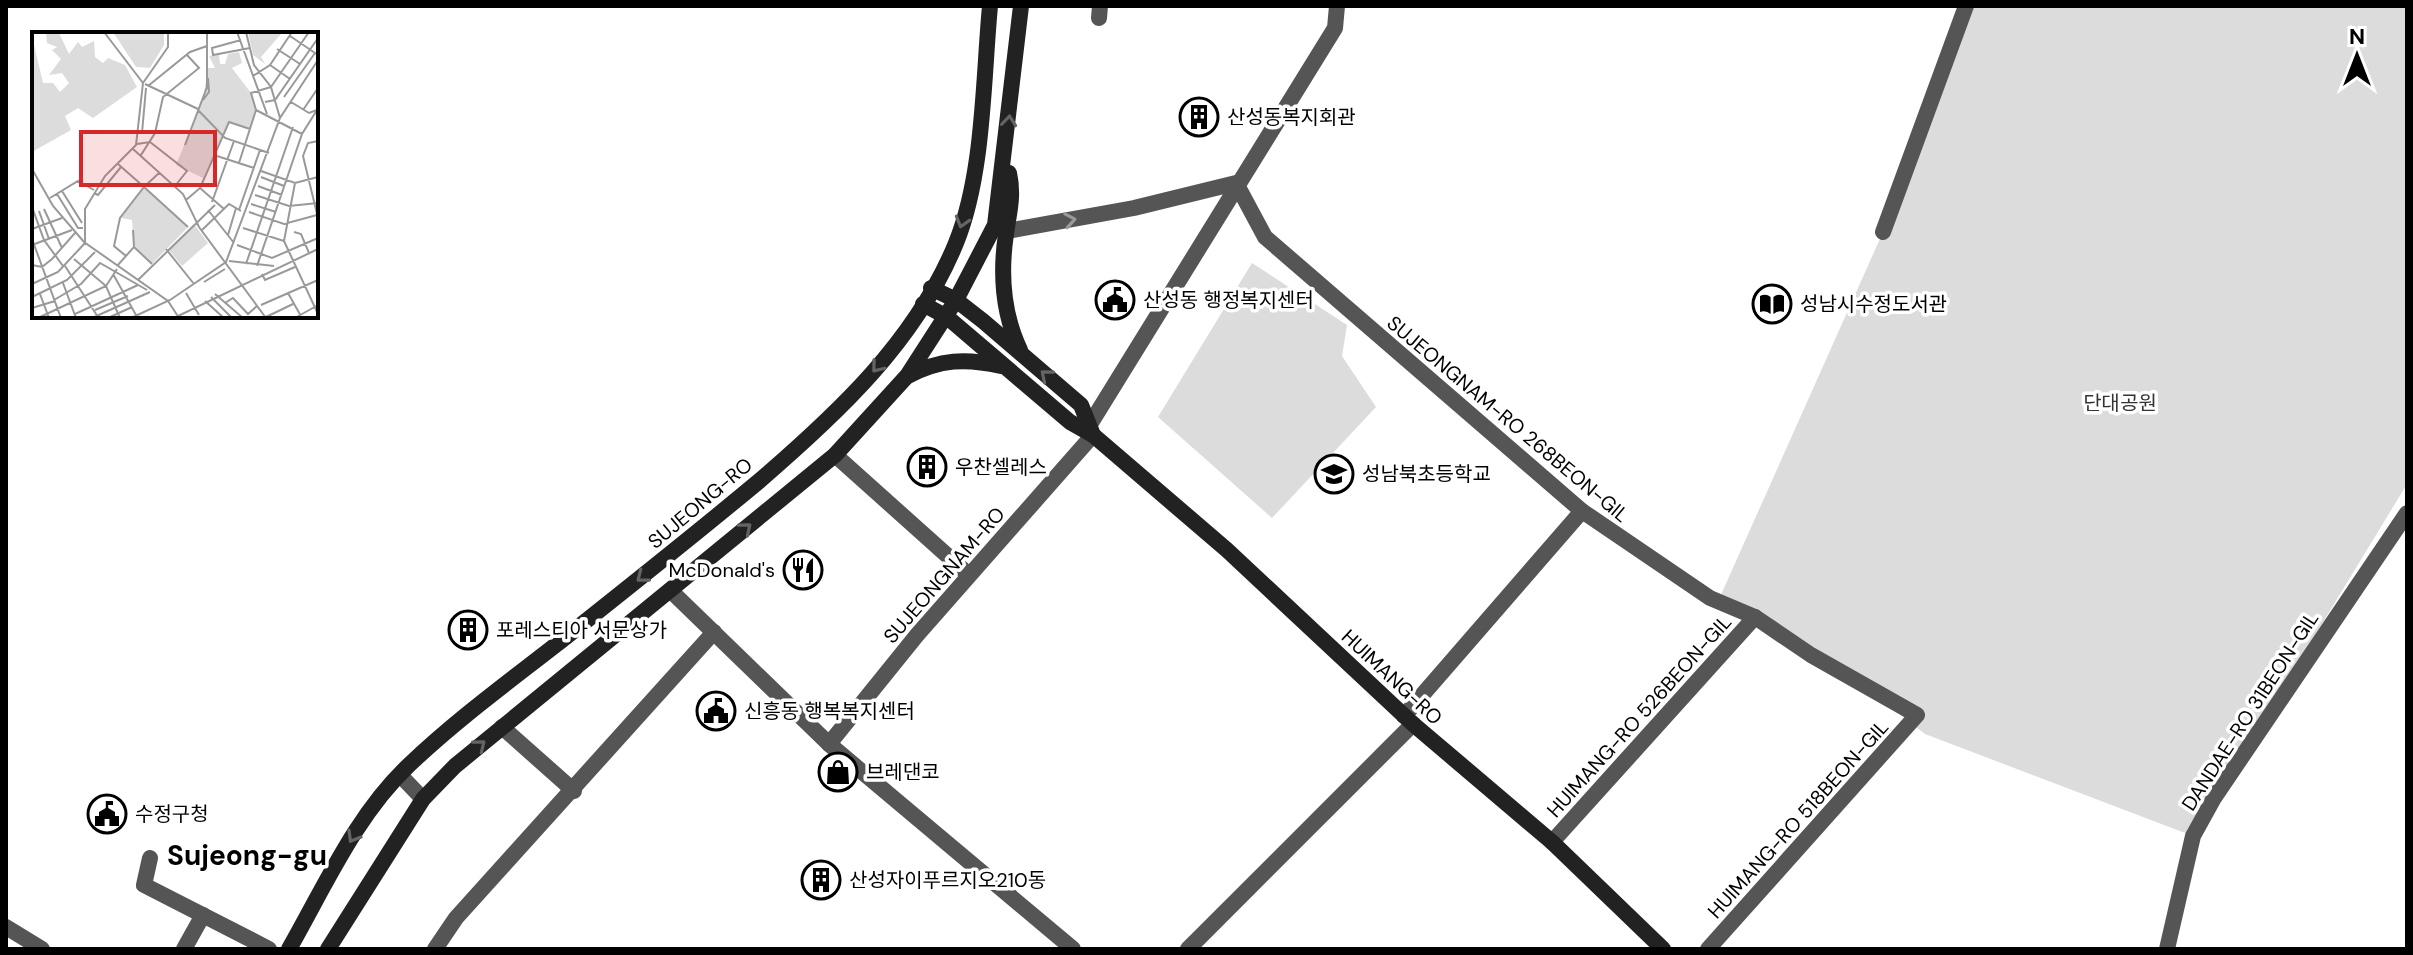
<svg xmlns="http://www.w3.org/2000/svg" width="2413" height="955" font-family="'DM Sans','Noto Sans KR',sans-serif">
	<rect width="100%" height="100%" fill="#fff"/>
	<!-- park -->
	<g fill="#dcdcdc">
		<path d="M 1966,6 L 2407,6 L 2407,484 L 2193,836 L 1925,734 L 1872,693 L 1720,597 L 1883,232 Z"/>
		<path d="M 1252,263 L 1347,325 L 1342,356 L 1376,407 L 1272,518 L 1158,417 Z"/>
	</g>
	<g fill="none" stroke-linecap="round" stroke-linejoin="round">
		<!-- minor -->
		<g stroke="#555" stroke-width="16">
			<path d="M 1099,18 L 1100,6"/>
			<path d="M 1007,231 L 1134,208 L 1236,183 L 1265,237 L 1582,511 L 1710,598 L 1755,617 L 1811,655 L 1917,715 L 1708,949"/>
			<path d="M 1883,232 L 1966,6"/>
			<path d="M 1089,426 L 1335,28 L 1337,6"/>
			<path d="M 835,455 L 969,575"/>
			<path d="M 671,591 L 829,744 L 1073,949"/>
			<path d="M 1404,716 L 1582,511"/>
			<path d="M 502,727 L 574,791"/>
			<path d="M 829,744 L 917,635 L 1093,435"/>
			<path d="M 1552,842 L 1755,617"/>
			<path d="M 150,858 L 144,885 L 269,949"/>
			<path d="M 6,927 L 42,949"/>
			<path d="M 184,949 L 203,915"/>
			<path d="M 435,949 L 456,918 L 714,632"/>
			<path d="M 1188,949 L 1413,724"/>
			<path d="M 2167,949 L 2193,836 L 2214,798 L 2407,513"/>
		</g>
		<!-- tertiary -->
		<path stroke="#555" stroke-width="16" d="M 400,775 L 423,799"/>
		<!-- secondary -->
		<g stroke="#222" stroke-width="16">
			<path d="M 1009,173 C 1014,196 1009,212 1006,234 C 1000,274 1003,314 1020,350"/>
			<path d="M 931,288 L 956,300 L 983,321 L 1081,405 L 1093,435"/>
			<path d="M 923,304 L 947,317 L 1070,422 L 1093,435 L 1227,550 L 1413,724 L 1552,842 L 1663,949"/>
			<path d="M 908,376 C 940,359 966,358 1001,366"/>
			<path d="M 289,949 C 325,886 356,815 409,765 C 455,721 507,683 557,644 C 625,590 692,537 758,482 C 837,414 916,341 956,243 C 984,174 983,80 990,6"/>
			<path d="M 328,949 L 423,799 L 455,766 L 835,455 L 907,376 L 956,300 L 995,225 L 1021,6"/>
		</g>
	</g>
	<!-- one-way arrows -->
	<defs><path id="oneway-chevron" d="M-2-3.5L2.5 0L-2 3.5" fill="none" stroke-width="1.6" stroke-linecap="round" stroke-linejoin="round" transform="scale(2)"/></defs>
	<g stroke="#646464">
		<use href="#oneway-chevron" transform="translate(1009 121) rotate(-84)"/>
		<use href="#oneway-chevron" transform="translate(962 222) rotate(106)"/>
		<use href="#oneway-chevron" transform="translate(877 367) rotate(129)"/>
		<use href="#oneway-chevron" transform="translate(1046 375) rotate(-140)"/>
		<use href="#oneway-chevron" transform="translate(746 528) rotate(-40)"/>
		<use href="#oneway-chevron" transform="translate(642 577) rotate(142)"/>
		<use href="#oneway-chevron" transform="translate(480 745) rotate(-39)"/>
		<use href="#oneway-chevron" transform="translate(353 837) rotate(120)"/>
	</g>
	<use stroke="#999" href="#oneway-chevron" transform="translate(1070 220) rotate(-10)"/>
	<!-- icons -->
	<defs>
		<symbol id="building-ring" viewBox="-11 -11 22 22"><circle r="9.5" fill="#fff" stroke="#000" stroke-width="1.5"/><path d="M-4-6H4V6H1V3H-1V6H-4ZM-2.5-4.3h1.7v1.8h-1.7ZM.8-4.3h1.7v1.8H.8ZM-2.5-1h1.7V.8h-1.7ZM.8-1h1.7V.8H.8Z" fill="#000"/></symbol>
		<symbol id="civic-ring" viewBox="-11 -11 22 22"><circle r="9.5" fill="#fff" stroke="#000" stroke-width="1.5"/><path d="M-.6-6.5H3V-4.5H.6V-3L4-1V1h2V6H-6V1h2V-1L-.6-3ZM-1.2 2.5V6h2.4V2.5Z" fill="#000"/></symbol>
		<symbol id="library-ring" viewBox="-11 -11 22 22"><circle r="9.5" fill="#fff" stroke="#000" stroke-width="1.5"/><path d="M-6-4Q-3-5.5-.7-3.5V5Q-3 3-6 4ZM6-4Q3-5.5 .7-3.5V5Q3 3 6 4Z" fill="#000"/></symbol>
		<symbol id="school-ring" viewBox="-11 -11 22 22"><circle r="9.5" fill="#fff" stroke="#000" stroke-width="1.5"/><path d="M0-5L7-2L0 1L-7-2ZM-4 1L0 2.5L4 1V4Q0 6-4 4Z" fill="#000"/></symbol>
		<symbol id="restaurant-ring" viewBox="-11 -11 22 22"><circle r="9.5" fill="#fff" stroke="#000" stroke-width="1.5"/><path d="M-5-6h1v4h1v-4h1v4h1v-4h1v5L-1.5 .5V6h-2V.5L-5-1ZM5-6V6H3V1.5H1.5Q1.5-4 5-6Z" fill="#000"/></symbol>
		<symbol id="shop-ring" viewBox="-11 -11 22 22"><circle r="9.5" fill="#fff" stroke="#000" stroke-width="1.5"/><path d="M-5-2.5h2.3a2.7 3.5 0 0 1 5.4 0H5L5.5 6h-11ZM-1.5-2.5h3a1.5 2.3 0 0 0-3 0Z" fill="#000"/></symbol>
	</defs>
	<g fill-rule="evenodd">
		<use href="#building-ring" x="1177" y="95" width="44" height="44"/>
		<use href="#civic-ring" x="1093" y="278" width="44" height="44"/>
		<use href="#library-ring" x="1750" y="282" width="44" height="44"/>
		<use href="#building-ring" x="905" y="445" width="44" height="44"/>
		<use href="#school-ring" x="1312" y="452" width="44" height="44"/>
		<use href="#restaurant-ring" x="781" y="548" width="44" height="44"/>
		<use href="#building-ring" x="446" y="608" width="44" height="44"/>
		<use href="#civic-ring" x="694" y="689" width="44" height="44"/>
		<use href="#shop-ring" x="816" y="750" width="44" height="44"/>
		<use href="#civic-ring" x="85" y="792" width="44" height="44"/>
		<use href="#building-ring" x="799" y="858" width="44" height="44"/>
	</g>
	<g text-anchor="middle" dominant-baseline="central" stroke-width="7" stroke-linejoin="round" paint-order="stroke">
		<!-- poi labels -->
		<g font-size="20" fill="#000" stroke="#fff" text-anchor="start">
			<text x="1227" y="117">산성동복지회관</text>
			<text x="1143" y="300">산성동 행정복지센터</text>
			<text x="1800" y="304">성남시수정도서관</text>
			<text x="955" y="467">우찬셀레스</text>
			<text x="1362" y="474">성남북초등학교</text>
			<text x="775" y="570" text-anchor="end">McDonald's</text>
			<text x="496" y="630">포레스티아 서문상가</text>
			<text x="744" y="711">신흥동 행복복지센터</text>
			<text x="866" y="772">브레댄코</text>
			<text x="135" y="814">수정구청</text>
			<text x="849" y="880">산성자이푸르지오210동</text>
		</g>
		<!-- park labels -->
		<g font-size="20" fill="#333" stroke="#fff">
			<text x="2120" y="403">단대공원</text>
		</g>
		<!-- street labels -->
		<g font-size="20" fill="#000" stroke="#fff">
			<text transform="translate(1508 419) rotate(40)">SUJEONGNAM-RO 268BEON-GIL</text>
			<text transform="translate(700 503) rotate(-40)">SUJEONG-RO</text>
			<text transform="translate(944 575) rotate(-49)">SUJEONGNAM-RO</text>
			<text transform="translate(1392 677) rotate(43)">HUIMANG-RO</text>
			<text transform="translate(2250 711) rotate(-57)">DANDAE-RO 31BEON-GIL</text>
			<text transform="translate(1639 716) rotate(-48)">HUIMANG-RO 526BEON-GIL</text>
			<text transform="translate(1798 819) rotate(-48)">HUIMANG-RO 518BEON-GIL</text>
		</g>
		<!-- district labels -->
		<g font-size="28" font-weight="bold" fill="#000" stroke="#fff">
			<text x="247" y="855">Sujeong-gu</text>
		</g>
	</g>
	<!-- overview -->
	<g transform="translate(32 32)">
		<rect width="286" height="286" fill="#fff"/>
		<path d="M 14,0 L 27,1 L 37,22 L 46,10 L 50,15 L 62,9 L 63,25 L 71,31 L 76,26 L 93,33 L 105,55 L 61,86 L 46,76 L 33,84 L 39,98 L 0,120 L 0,4 L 11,51 L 21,51 L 28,60 L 37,51 L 30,41 L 17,43 L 29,27 L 20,18 L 25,15 L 15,11 ZM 81,0 L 132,0 L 132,13 L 118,36 L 104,35 ZM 216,0 L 250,1 L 229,25 L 233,32 L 221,23 Z" fill="#dcdcdc"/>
		<path d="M 207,20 L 210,31 L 200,36 L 219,61 L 224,78 L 218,96 L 197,90 L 171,146 L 144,133 L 171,67 L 176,36 L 183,36 L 177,24 L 187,23 L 188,32 L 193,32 L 196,22 ZM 112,156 L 156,195 L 120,232 L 102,216 L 100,188 L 89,186 ZM 162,192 L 176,211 L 150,234 L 136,217 Z" fill="#dcdcdc"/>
		<path fill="none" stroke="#999" stroke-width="2" d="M 72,0 L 111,51M 205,0 L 235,82M 214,0 L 222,33 L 239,55 L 248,86M 258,4 L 286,23M 209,8 L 180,16 L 181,23 L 218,16M 245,17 L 268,32M 238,33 L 258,47M 221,44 L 238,33 L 260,0M 113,52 L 166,77M 116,54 L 158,20 L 175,14M 252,65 L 283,21M 171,68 L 177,60 L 176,46M 233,70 L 243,68 L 286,6M 259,70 L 277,81 L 285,78M 166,78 L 193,106 L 237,121M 224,78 L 219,61 L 239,55 L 277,0M 224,78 L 270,102M 271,78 L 286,56M 110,101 L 114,56M 286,109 L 276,111 L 271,124 L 286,186M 105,112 L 118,110 L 155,139 L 143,154M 153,113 L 175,55 L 175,0M 101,117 L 151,162 L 167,195 L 234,286M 109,123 L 123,101 L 131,65 L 167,36 L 155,23M 185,124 L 222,136M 207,131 L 224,78M 86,132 L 112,155 L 127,141M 0,137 L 21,174 L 52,210 L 136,269 L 147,286M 229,139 L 263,151 L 286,145M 229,145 L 252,154M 263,151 L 252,209 L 286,282M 226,154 L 250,163M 168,156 L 197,90 L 218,97M 30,159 L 50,191M 62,161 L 66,163 L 89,135M 25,162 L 46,196 L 51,196M 223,163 L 257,174 L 286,171M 18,166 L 46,149 L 62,158M 154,168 L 168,156 L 192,177M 180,170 L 202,109M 219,172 L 244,180M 0,175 L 12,208 L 31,234M 12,177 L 30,216M 176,178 L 202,211M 207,178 L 228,118M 7,179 L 17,207M 217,180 L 252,192 L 285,183M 211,196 L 252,209M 0,197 L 30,186M 170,198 L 197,172 L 209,179M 262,200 L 269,202 L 277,221M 196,203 L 204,176M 0,207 L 29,286M 0,213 L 40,198M 205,213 L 240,226 L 286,206M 102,215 L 120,232M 134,217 L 162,252M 94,224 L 82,214 L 88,186 L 112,155 L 156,195M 42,227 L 74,254 L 88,286M 197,229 L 242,234M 214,232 L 261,95M 0,233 L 10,235 L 20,227 L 43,201M 33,234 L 66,285M 85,234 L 102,215 L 101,198M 225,234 L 270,102 L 285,78M 81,242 L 104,283M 230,242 L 233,248 L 263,235M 106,248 L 183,173M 172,250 L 193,237M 31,251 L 44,286M 0,252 L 26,240 L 53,211 L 53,177 L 73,144 L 104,113 L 111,51 L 136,15 L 136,0M 154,261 L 167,283M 256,261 L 270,286M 8,262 L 17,286M 183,262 L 211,286M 0,265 L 35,248 L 63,220M 179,265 L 200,286M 22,268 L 49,252 L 68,231 L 115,258M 173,269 L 192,286M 193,271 L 201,266 L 216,282 L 225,274M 229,273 L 286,248M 0,276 L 23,269M 63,278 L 96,264M 43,282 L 106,253M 144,285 L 286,217M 234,285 L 261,272M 6,286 L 74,254 L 85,237M 60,286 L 118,260M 76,286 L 100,275M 99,286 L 138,268 L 194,230 L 248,86 L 286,28M 263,286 L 286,273"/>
		<path fill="#d62828" fill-opacity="0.15" stroke="#d62828" stroke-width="4" d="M 49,100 L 183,100 L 183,153 L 49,153 Z"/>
		<rect width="286" height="286" fill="none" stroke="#000" stroke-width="4"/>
	</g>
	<!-- border -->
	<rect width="2413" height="955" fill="none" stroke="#000000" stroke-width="16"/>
	<!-- north arrow -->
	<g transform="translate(2357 56)" stroke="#ffffff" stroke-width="6" paint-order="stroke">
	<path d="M0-6L14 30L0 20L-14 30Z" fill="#000000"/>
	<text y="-12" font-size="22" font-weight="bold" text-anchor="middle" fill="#000000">N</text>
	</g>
</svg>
